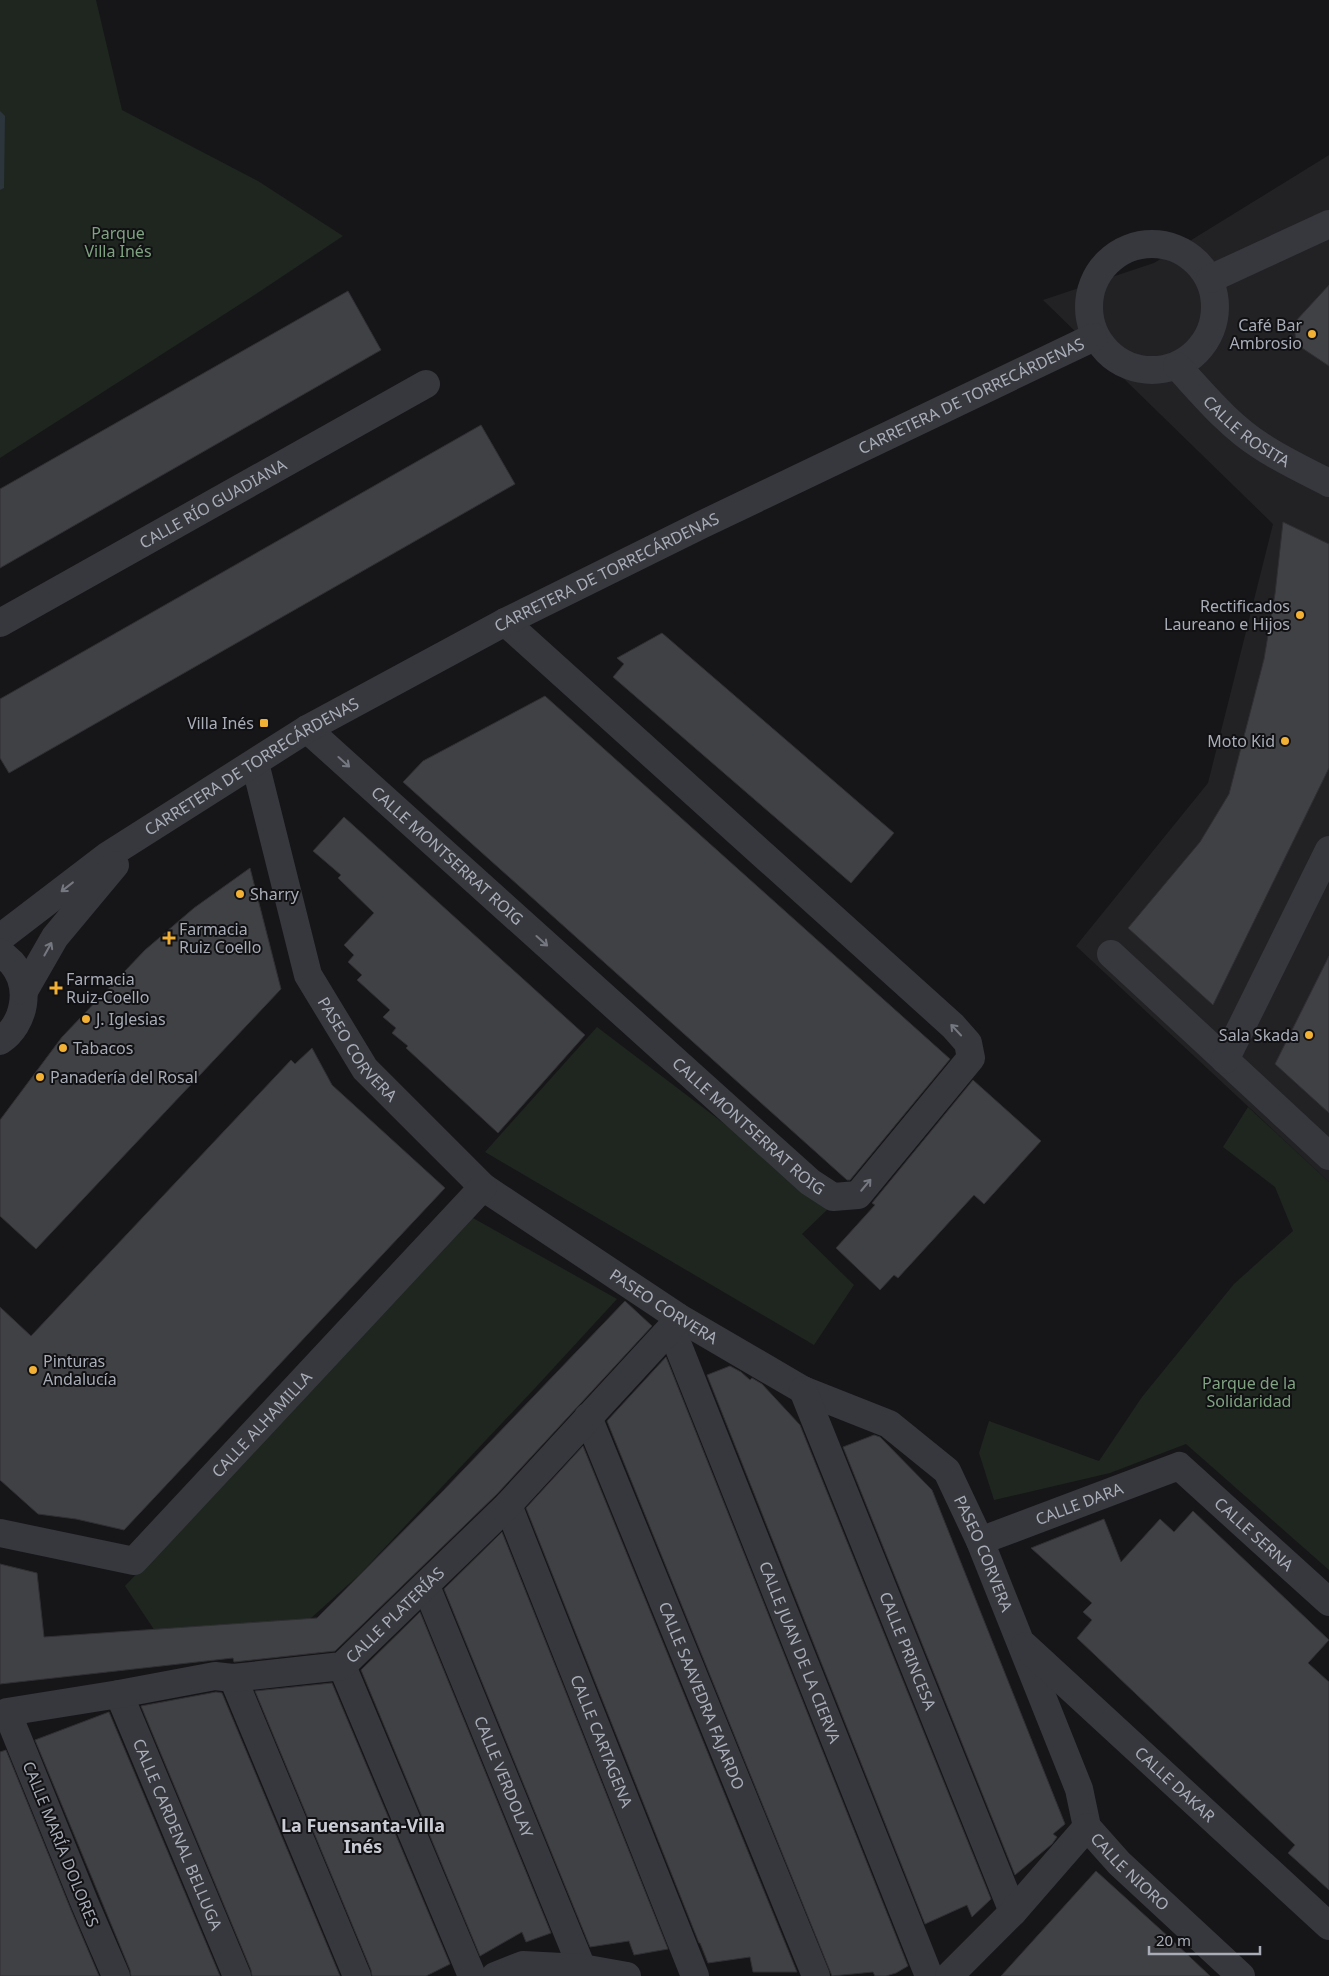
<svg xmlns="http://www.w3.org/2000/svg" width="1329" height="1976" font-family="'Noto Sans',sans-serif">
	<rect width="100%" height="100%" fill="#161618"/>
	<!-- built -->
	<path fill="#222225" d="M 1329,155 L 1329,1182 L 1076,946 L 1208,783 L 1273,524 L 1043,300 L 1154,263 Z"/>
	<!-- green -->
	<g fill="#1e261f">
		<path d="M 0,0 L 96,0 L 122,110 L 258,181 L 343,236 L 256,294 L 0,458 Z"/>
		<path d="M 597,1027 L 730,1128 L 828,1209 L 802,1234 L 854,1285 L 814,1345 L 485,1152 Z"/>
		<path d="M 1248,1107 L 1329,1182 L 1329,1570 L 1186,1444 L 1110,1473 L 994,1500 L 979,1453 L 989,1421 L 1099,1461 L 1142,1397 L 1234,1284 L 1293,1231 L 1275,1187 L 1223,1147 Z"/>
		<path d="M 473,1218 L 617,1299 L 536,1387 L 359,1575 L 310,1619 L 157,1634 L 125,1586 Z"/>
	</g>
	<!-- water -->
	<path fill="#2c353c" d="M 0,111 L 5,116 L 4,188 L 0,190 Z"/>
	<!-- building -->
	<g fill="#404145" stroke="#303034">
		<path d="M 1329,285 L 1329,366 L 1296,344 L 1294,323 Z"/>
		<path d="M 348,291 L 381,350 L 0,568 L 0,489 Z"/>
		<path d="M 481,425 L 515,484 L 9,773 L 0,758 L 0,699 Z"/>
		<path d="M 1283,522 L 1329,544 L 1329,768 L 1213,1005 L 1128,928 L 1200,842 L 1229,794 L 1264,659 L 1275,594 Z"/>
		<path d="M 662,633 L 894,833 L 851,883 L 613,677 L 624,664 L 617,658 Z"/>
		<path d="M 545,696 L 950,1059 L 850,1180 L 847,1180 L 403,782 L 423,761 Z"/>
		<path d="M 344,817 L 585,1035 L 498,1133 L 406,1048 L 408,1046 L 392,1033 L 396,1028 L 383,1017 L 390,1010 L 357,980 L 362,975 L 348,962 L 354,955 L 344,945 L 374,913 L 338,878 L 341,875 L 313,851 Z"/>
		<path d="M 250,868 L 281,989 L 36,1249 L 0,1216 L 0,1120 L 62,1037 L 145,950 L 194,908 Z"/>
		<path d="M 1329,956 L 1329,1113 L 1275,1064 Z"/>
		<path d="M 312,1048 L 332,1085 L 445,1188 L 124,1530 L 76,1519 L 38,1514 L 0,1480 L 0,1307 L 31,1336 L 291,1060 L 295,1064 Z"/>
		<path d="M 973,1080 L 1041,1141 L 984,1204 L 974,1195 L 898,1278 L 894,1275 L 880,1290 L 836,1248 L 875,1205 L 872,1203 Z"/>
		<path d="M 625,1301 L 652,1326 L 497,1494 L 335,1651 L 234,1662 L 233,1658 L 0,1684 L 0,1564 L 37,1573 L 44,1637 L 317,1618 L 441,1493 Z"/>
		<path d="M 666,1357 L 908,1966 L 896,1973 L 886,1976 L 875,1976 L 873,1972 L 832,1976 L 607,1421 Z"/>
		<path d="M 730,1366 L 741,1372 L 750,1380 L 752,1378 L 762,1384 L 800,1425 L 991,1899 L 972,1917 L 967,1905 L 925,1924 L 707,1375 Z"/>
		<path d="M 874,1435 L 880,1437 L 932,1490 L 1065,1824 L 1053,1834 L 1057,1837 L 1052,1844 L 1015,1875 L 843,1447 Z"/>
		<path d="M 583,1446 L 797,1972 L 753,1972 L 750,1957 L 708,1963 L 700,1943 L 699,1943 L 526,1508 Z"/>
		<path d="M 1193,1511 L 1329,1640 L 1308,1663 L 1329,1682 L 1329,1890 L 1288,1853 L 1295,1845 L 1077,1638 L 1092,1620 L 1083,1612 L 1092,1603 L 1031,1548 L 1104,1519 L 1121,1562 L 1160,1519 L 1174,1532 Z"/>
		<path d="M 502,1532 L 668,1949 L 634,1955 L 629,1941 L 590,1947 L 444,1589 Z"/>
		<path d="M 420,1612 L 551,1933 L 526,1942 L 522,1932 L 480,1956 L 361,1670 Z"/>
		<path d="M 332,1683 L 450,1964 L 426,1976 L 372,1976 L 371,1970 L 255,1691 Z"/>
		<path d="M 216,1692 L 222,1693 L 340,1976 L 252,1976 L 251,1970 L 141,1706 Z"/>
		<path d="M 109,1712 L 220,1976 L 131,1976 L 130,1970 L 35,1740 Z"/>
		<path d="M 6,1750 L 71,1910 L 99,1976 L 0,1976 L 0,1752 Z"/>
		<path d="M 1096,1871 L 1171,1939 L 1210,1976 L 1001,1976 Z"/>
	</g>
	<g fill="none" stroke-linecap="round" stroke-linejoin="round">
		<!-- minor -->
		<g stroke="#37383d" stroke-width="28">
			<circle cx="1152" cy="307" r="63"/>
			<path d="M 1210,279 L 1329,224"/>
			<path id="s1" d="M 1177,366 C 1203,394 1228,425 1261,446 C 1282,460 1306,471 1329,483"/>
			<path id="s2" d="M 0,623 L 426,384"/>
			<path id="s3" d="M 307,729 L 810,1182 L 833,1197 L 858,1195 L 971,1058 L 968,1043 L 953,1026 L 505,622"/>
			<path id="s4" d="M 255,763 L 308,975 L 365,1069 L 483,1187 L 678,1317 L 803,1390 L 889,1424 L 947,1471 L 980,1541 L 1079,1789 L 1087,1827"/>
			<path id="s5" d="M 0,938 L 107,856 L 307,729 L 505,622 L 701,525 L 1094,337"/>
			<path d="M 0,952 C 4,956 8,959 12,963 C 32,987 25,1024 0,1041"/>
			<path d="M 1111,954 L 1329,1156"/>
			<path d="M 24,991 L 55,937 L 115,865"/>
			<path d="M 1225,1060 L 1329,850"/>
			<path id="s6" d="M 671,1328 L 929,1976"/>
			<path id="s7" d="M 803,1390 L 1013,1912"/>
			<path id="s8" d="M 588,1417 L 816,1976"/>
			<path id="s9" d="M 508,1505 L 695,1976"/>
			<path id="s10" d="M 0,1533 L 134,1561 L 483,1187"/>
			<path id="s11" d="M 980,1541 L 1179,1466 L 1329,1602"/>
			<path id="s12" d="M 426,1586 L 582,1968"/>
			<path id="s13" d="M 1025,1646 L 1329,1926"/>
			<path d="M 342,1666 L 472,1976"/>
			<path d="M 233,1678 L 357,1976"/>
			<path id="s14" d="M 119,1694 L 237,1976"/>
			<path id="s15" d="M 1087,1827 L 1119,1863 L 1241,1976"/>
			<path id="s16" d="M 116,1976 L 85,1904 L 7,1712 L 119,1694 L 215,1676 L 233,1678 L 342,1666 L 508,1505 L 671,1328 L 678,1317"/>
			<path d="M 495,1976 L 523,1965 L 582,1968 L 627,1976"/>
			<path d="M 949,1976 L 1013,1912 L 1087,1827"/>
		</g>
	</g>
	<!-- one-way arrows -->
	<defs><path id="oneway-shaft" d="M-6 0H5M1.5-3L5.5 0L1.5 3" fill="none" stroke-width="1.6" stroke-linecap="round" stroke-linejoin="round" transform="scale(1.25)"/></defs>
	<g stroke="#757881">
		<use href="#oneway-shaft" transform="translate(344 762) rotate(42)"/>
		<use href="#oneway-shaft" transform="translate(67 887) rotate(142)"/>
		<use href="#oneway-shaft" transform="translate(542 941) rotate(42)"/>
		<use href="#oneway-shaft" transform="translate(48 949) rotate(-61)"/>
		<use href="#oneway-shaft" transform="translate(956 1030) rotate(-133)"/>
		<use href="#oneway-shaft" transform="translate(866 1185) rotate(-50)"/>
	</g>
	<!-- markers -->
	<g fill="#f2b134" stroke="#111113" stroke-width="2">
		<circle cx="1312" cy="334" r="5"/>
		<circle cx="1300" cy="615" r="5"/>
		<rect x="259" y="718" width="10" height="10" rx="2.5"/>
		<circle cx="1285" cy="741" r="5"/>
		<circle cx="240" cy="894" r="5"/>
		<path d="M166.5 930.5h5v5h5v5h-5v5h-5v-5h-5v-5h5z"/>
		<path d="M53.5 980.5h5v5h5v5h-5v5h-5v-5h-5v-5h5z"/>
		<circle cx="86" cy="1019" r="5"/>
		<circle cx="1309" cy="1035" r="5"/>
		<circle cx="63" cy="1048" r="5"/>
		<circle cx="40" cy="1077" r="5"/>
		<circle cx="33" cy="1370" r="5"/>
	</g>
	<g text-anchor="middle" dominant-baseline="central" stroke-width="4" stroke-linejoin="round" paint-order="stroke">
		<!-- park labels -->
		<g font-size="16" fill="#7fa381" stroke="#111113">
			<text x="118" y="233">Parque<tspan x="118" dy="18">Villa Inés</tspan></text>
			<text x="1249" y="1383">Parque de la<tspan x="1249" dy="18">Solidaridad</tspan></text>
		</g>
		<!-- poi labels -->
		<g font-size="16" fill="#a8adb8" stroke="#111113" text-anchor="start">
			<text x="1302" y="325" text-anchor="end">Café Bar<tspan x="1302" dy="18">Ambrosio</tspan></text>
			<text x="1290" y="606" text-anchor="end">Rectificados<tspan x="1290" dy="18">Laureano e Hijos</tspan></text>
			<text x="254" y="723" text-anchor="end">Villa Inés</text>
			<text x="1275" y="741" text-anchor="end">Moto Kid</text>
			<text x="250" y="894">Sharry</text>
			<text x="179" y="929">Farmacia<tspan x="179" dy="18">Ruiz Coello</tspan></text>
			<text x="66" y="979">Farmacia<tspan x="66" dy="18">Ruiz-Coello</tspan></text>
			<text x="96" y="1019">J. Iglesias</text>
			<text x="1299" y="1035" text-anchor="end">Sala Skada</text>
			<text x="73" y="1048">Tabacos</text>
			<text x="50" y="1077">Panadería del Rosal</text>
			<text x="43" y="1361">Pinturas<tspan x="43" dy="18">Andalucía</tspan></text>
		</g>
		<!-- street labels -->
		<g font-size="16" fill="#a8adb8" stroke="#111113">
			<text stroke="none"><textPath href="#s5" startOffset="1115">CARRETERA DE TORRECÁRDENAS</textPath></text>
			<text stroke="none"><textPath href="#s1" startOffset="96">CALLE ROSITA</textPath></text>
			<text stroke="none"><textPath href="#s2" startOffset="244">CALLE RÍO GUADIANA</textPath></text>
			<text stroke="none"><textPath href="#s5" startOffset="710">CARRETERA DE TORRECÁRDENAS</textPath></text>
			<text stroke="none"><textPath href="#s5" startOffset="305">CARRETERA DE TORRECÁRDENAS</textPath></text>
			<text stroke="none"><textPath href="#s3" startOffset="189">CALLE MONTSERRAT ROIG</textPath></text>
			<text stroke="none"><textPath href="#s4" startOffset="308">PASEO CORVERA</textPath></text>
			<text stroke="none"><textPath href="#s3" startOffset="594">CALLE MONTSERRAT ROIG</textPath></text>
			<text stroke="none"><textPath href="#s4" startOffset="712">PASEO CORVERA</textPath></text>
			<text stroke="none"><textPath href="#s10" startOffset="324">CALLE ALHAMILLA</textPath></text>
			<text stroke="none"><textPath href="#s11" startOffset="106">CALLE DARA</textPath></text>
			<text stroke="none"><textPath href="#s11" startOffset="314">CALLE SERNA</textPath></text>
			<text stroke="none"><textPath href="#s4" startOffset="1132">PASEO CORVERA</textPath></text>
			<text stroke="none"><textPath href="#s16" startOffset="698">CALLE PLATERÍAS</textPath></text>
			<text stroke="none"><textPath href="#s7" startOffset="281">CALLE PRINCESA</textPath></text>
			<text stroke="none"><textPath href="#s6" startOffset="349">CALLE JUAN DE LA CIERVA</textPath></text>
			<text stroke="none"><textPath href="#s8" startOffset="301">CALLE SAAVEDRA FAJARDO</textPath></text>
			<text stroke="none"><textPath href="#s9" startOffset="254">CALLE CARTAGENA</textPath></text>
			<text stroke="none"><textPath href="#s12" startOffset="206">CALLE VERDOLAY</textPath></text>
			<text stroke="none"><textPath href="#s13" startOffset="204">CALLE DAKAR</textPath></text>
			<text stroke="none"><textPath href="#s14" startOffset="152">CALLE CARDENAL BELLUGA</textPath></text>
			<text transform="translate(61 1844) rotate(68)">CALLE MARÍA DOLORES</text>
			<text stroke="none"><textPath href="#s15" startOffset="62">CALLE NIORO</textPath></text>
		</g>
		<!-- neighbourhood labels -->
		<g font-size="18" font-weight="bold" fill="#c9ccd4" stroke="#111113">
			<text x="363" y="1825">La Fuensanta-Villa<tspan x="363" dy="21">Inés</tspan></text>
		</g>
	</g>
	<!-- scale -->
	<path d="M1149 1946v8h111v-8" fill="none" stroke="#a8adb8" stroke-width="2.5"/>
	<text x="1156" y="1946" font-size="15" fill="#a8adb8" stroke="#111113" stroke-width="4" paint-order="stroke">20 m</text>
</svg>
